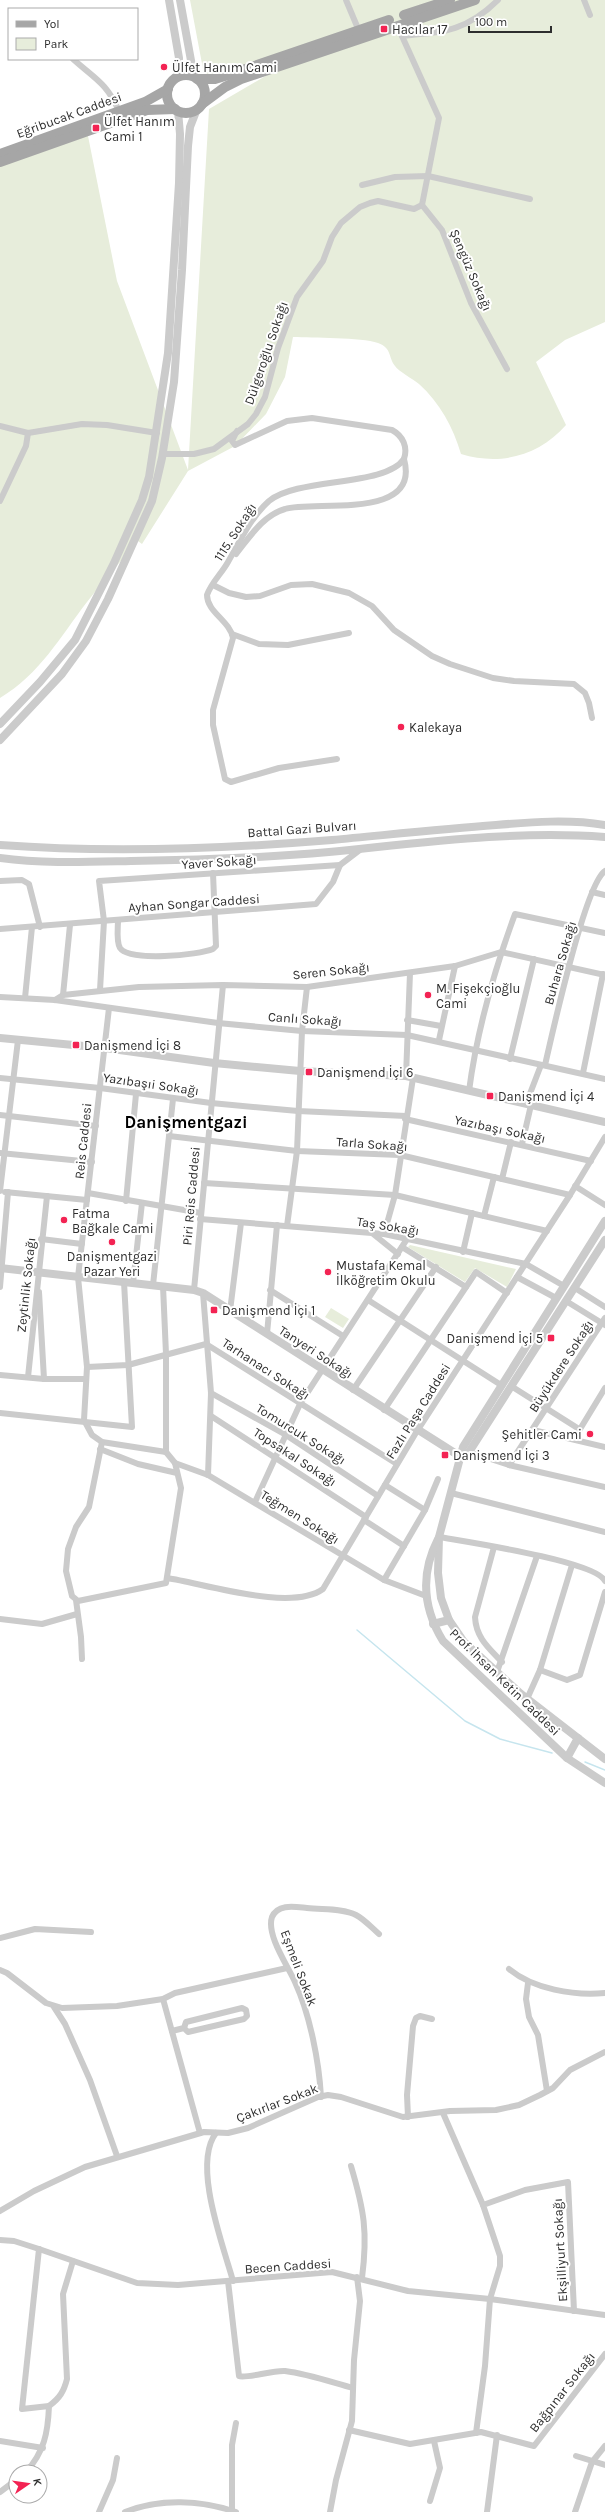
<svg xmlns="http://www.w3.org/2000/svg" width="605" height="2512" font-family="Karla,sans-serif">
	<rect width="100%" height="100%" fill="#fff"/>
	<!-- green -->
	<g fill="#e7eddb">
		<path d="M 190,0 L 605,0 L 605,322 L 565,340 L 536,362 L 566,425 C 539,456 500,466 461,454 C 453,427 440,403 419,384 C 413,379 398,371 395,366 C 388,357 392,348 378,343 C 361,337 312,338 293,337 L 285,377 L 266,414 L 235,446 L 188,471 L 142,544 L 138,541 C 121,561 103,581 87,602 C 60,637 40,674 0,698 L 0,155 L 86,126 L 117,281 L 188,470 L 209,109 L 312,49 L 206,85 Z"/>
		<path d="M 410,1245 L 516,1269 L 507,1287 L 475,1268 L 465,1282 L 408,1247 Z"/>
		<path d="M 331,1308 L 349,1319 L 343,1328 L 325,1317 Z"/>
	</g>
	<g fill="none" stroke-linecap="round" stroke-linejoin="round">
		<!-- stream -->
		<g stroke="#c6e5ee" stroke-width="1.5">
			<path d="M 357,1630 L 465,1721 L 500,1739 L 552,1753"/>
			<path d="M 585,1762 L 605,1770"/>
		</g>
		<!-- minor -->
		<g stroke="#cbcbcb" stroke-width="6">
			<path d="M 346,0 L 359,31"/>
			<path d="M 584,0 L 590,15"/>
			<path d="M 397,25 L 439,118 L 422,205"/>
			<path d="M 402,36 C 444,32 467,31 498,0"/>
			<path d="M 73,59 C 95,79 106,82 119,111"/>
			<path d="M 362,185 L 395,177 L 428,176 L 530,199"/>
			<path d="M 422,205 L 442,230 L 471,303 L 507,369"/>
			<path d="M 0,426 L 28,433 L 82,424 L 107,425 L 157,433"/>
			<path d="M 237,431 L 232,441 L 235,445 L 287,421 L 312,418 L 392,430 C 403,436 408,447 404,459 C 385,487 298,477 269,501 C 251,517 240,541 228,562 C 222,573 211,583 207,595 C 207,612 230,621 233,638 L 213,710 L 213,725 L 225,779 L 231,782 L 279,768 L 337,759"/>
			<path d="M 163,454 L 194,454 L 214,449 L 248,424 L 256,414 L 265,397 L 278,348 L 297,297 L 323,261 L 332,237 L 341,223 L 360,207 L 370,203 L 378,201 L 414,209 L 422,205"/>
			<path d="M 0,501 L 26,446 L 28,433"/>
			<path d="M 236,554 C 249,538 263,515 285,509 C 315,500 421,521 404,459"/>
			<path d="M 213,585 L 229,593 L 246,597 L 260,596 L 291,585 L 312,584 L 349,593 L 372,606 L 394,630 L 432,656 L 450,664 L 493,678 L 514,681 L 574,684 L 585,693 L 589,703 L 592,718"/>
			<path d="M 232,634 L 259,644 L 288,645 L 349,633"/>
			<path d="M 0,881 L 22,880 L 29,884 L 40,927"/>
			<path d="M 592,892 L 605,895"/>
			<path d="M 118,920 C 118,928 116,941 120,948 C 129,962 199,955 213,949 L 216,946 L 213,873"/>
			<path d="M 0,929 L 316,904 L 333,882 L 340,865 L 361,849"/>
			<path d="M 100,990 L 104,921 L 99,881 L 340,865"/>
			<path d="M 63,995 L 70,925"/>
			<path d="M 0,997 L 55,1000 L 218,1023 L 302,1031 L 407,1035 L 605,1079"/>
			<path d="M 25,998 L 32,927"/>
			<path d="M 55,1000 L 63,995 L 139,987 L 223,985 L 307,987 L 455,966 L 501,952 L 605,975"/>
			<path d="M 109,1008 L 78,1277 L 87,1367 L 84,1420 L 92,1435 L 102,1442 L 166,1452"/>
			<path d="M 407,1020 L 441,1026"/>
			<path d="M 439,1040 L 455,966"/>
			<path d="M 510,1059 L 534,959"/>
			<path d="M 545,1065 C 552,1035 585,884 605,871"/>
			<path d="M 583,1073 L 603,974"/>
			<path d="M 406,1076 L 410,973"/>
			<path d="M 0,1078 L 100,1088 L 211,1103 L 298,1111 L 406,1116"/>
			<path d="M 469,1091 C 477,1030 494,971 515,914 L 605,933"/>
			<path d="M 526,1104 L 541,1065"/>
			<path d="M 0,1115 L 96,1126"/>
			<path d="M 405,1119 L 591,1161"/>
			<path d="M 169,1136 L 297,1151 L 400,1155 L 570,1195"/>
			<path d="M 522,1144 L 531,1105"/>
			<path d="M 0,1153 L 92,1162"/>
			<path d="M 502,1179 L 511,1142"/>
			<path d="M 204,1183 L 395,1195 L 547,1231"/>
			<path d="M 575,1186 L 605,1205"/>
			<path d="M 0,1191 L 18,1040"/>
			<path d="M 5,1192 L 87,1200"/>
			<path d="M 88,1193 L 201,1213"/>
			<path d="M 126,1201 L 136,1094"/>
			<path d="M 484,1216 L 494,1177"/>
			<path d="M 200,1219 L 384,1234 L 526,1264 L 564,1286"/>
			<path d="M 287,1226 L 297,1151 L 302,1031 L 307,987"/>
			<path d="M 372,1233 L 398,1254"/>
			<path d="M 384,1234 L 395,1195 L 413,1078"/>
			<path d="M 41,1239 L 82,1244"/>
			<path d="M 402,1247 L 466,1287"/>
			<path d="M 463,1252 L 472,1213"/>
			<path d="M 517,1277 L 556,1298"/>
			<path d="M 133,1283 L 142,1203"/>
			<path d="M 153,1285 L 173,1099"/>
			<path d="M 163,1286 L 166,1354 L 166,1452"/>
			<path d="M 0,1287 L 8,1192"/>
			<path d="M 575,1288 L 605,1307"/>
			<path d="M 194,1290 L 223,985"/>
			<path d="M 270,1290 L 343,1336"/>
			<path d="M 39,1292 L 44,1379"/>
			<path d="M 203,1293 L 211,1393 L 208,1475"/>
			<path d="M 368,1300 L 501,1385"/>
			<path d="M 566,1301 L 605,1325"/>
			<path d="M 230,1311 L 241,1223"/>
			<path d="M 267,1334 L 277,1225"/>
			<path d="M 87,1367 L 128,1365 L 206,1344 L 397,1464"/>
			<path d="M 0,1375 L 44,1379 L 85,1379"/>
			<path d="M 28,1377 L 47,1196"/>
			<path d="M 511,1386 L 579,1429"/>
			<path d="M 353,1390 L 436,1267"/>
			<path d="M 211,1393 L 286,1435 L 378,1496"/>
			<path d="M 384,1410 L 476,1272 L 507,1293"/>
			<path d="M 0,1413 L 132,1427 L 124,1282"/>
			<path d="M 211,1416 L 366,1517"/>
			<path d="M 533,1430 L 605,1447"/>
			<path d="M 574,1439 L 605,1388"/>
			<path d="M 102,1442 L 89,1507 L 76,1527 L 68,1549 L 66,1571 L 72,1596 L 78,1601 L 166,1583 L 181,1488 L 175,1463"/>
			<path d="M 100,1449 L 138,1464 L 177,1473"/>
			<path d="M 166,1452 L 175,1463 L 208,1475 L 384,1580 L 426,1596"/>
			<path d="M 469,1452 L 509,1465 L 605,1487"/>
			<path d="M 509,1465 L 605,1318"/>
			<path d="M 385,1485 L 425,1510"/>
			<path d="M 451,1493 L 605,1532"/>
			<path d="M 255,1502 L 300,1404 L 407,1239"/>
			<path d="M 364,1520 L 404,1546"/>
			<path d="M 439,1537 C 467,1542 595,1561 605,1581"/>
			<path d="M 494,1547 L 475,1617 C 476,1638 489,1648 502,1662"/>
			<path d="M 167,1578 C 206,1584 291,1612 323,1589 L 417,1431 L 570,1195 L 605,1137"/>
			<path d="M 384,1580 L 425,1510 L 438,1479"/>
			<path d="M 76,1600 L 81,1637 L 82,1659"/>
			<path d="M 0,1619 L 42,1624 L 77,1614"/>
			<path d="M 540,1670 L 567,1680 L 580,1675 L 605,1592"/>
			<path d="M 497,1672 L 537,1556"/>
			<path d="M 527,1699 L 540,1670 L 572,1565"/>
			<path d="M 0,1938 L 35,1929 L 91,1932"/>
			<path d="M 509,1969 C 533,1989 574,1996 605,1993"/>
			<path d="M 0,1970 L 7,1973 L 46,2003 L 62,2008 L 117,2006 L 163,1999 L 175,1993 L 287,1968"/>
			<path d="M 528,1983 L 526,1999 L 529,2017 L 538,2035 L 547,2091"/>
			<path d="M 163,1999 L 200,2133"/>
			<path d="M 54,2007 L 65,2024 L 90,2080 L 117,2156"/>
			<path d="M 172,2031 L 184,2028 L 188,2032 L 244,2019 L 247,2016 L 246,2010 L 242,2008 L 186,2022 L 184,2028"/>
			<path d="M 321,2097 C 319,2061 310,2015 295,1982 C 288,1966 266,1935 272,1917 C 278,1903 296,1907 307,1908 C 322,1910 342,1908 356,1915 C 364,1919 372,1928 379,1934"/>
			<path d="M 443,2113 L 483,2205"/>
			<path d="M 408,2117 L 407,2095 L 413,2026 L 416,2018 L 420,2016 L 432,2019"/>
			<path d="M 216,2133 C 192,2164 223,2245 233,2281"/>
			<path d="M 351,2166 C 364,2210 368,2232 362,2278"/>
			<path d="M 0,2211 L 34,2191 L 85,2167 L 204,2132 L 228,2133 L 248,2128 L 318,2097 L 328,2095 L 341,2097 L 403,2117 L 450,2111 L 496,2110 L 519,2105 L 540,2095 L 553,2088 L 570,2070 L 605,2052"/>
			<path d="M 0,2240 L 14,2241 L 39,2249 L 137,2283 L 178,2285 L 332,2272 L 408,2291 L 490,2299 L 605,2315"/>
			<path d="M 39,2249 L 22,2409 L 49,2406"/>
			<path d="M 228,2281 L 239,2376 C 245,2379 273,2370 285,2371 C 308,2374 331,2382 353,2388"/>
			<path d="M 349,2430 L 410,2444 L 481,2432 L 534,2446 L 605,2354"/>
			<path d="M 476,2433 L 485,2366 L 490,2299 L 500,2266 L 500,2256 L 483,2205 L 525,2190 L 568,2182 L 574,2311"/>
			<path d="M 0,2441 L 43,2448"/>
			<path d="M 576,2456 L 605,2465"/>
			<path d="M 26,2472 C 44,2452 48,2433 49,2406 C 60,2398 64,2391 67,2379 L 63,2294 L 73,2261"/>
			<path d="M 0,2492 L 16,2480"/>
			<path d="M 430,2501 L 440,2468 L 434,2441"/>
			<path d="M 99,2512 L 113,2480 L 117,2458"/>
			<path d="M 125,2512 C 160,2498 201,2500 236,2512"/>
			<path d="M 232,2512 L 232,2445 L 236,2423"/>
			<path d="M 330,2512 L 336,2480 L 352,2421 L 354,2360 L 360,2301 L 357,2277"/>
			<path d="M 487,2512 L 497,2435"/>
			<path d="M 575,2512 L 592,2462 L 605,2446"/>
		</g>
		<!-- tertiary -->
		<g stroke="#cbcbcb" stroke-width="8">
			<path d="M 169,0 L 179,58 L 178,77"/>
			<path d="M 180,0 L 194,77"/>
			<path d="M 0,724 L 40,682 L 75,640 L 114,563 L 142,500 L 149,477 L 168,353 L 179,183 L 180,134 L 178,111"/>
			<path d="M 0,740 L 62,674 L 86,641 L 108,599 L 152,501 L 162,458 L 174,382 L 182,270 L 188,146 L 190,127 L 197,109"/>
			<path d="M 0,845 C 110,853 222,849 332,840 C 386,835 441,829 496,825 C 532,822 569,819 605,825"/>
			<path d="M 0,858 C 42,864 88,862 131,861 C 197,860 263,858 329,852 C 420,843 513,830 605,837"/>
			<path d="M 0,1038 L 105,1048 L 214,1063 L 300,1071 L 406,1076 L 605,1122"/>
			<path d="M 605,1221 L 463,1447 L 439,1537 L 438,1573 L 441,1598 L 449,1620 L 464,1642 L 521,1694 L 605,1759"/>
			<path d="M 0,1268 L 194,1290 L 203,1293 L 461,1457"/>
			<path d="M 461,1457 L 469,1452 L 605,1240"/>
			<path d="M 438,1539 C 420,1574 423,1608 443,1641 L 567,1758 L 605,1783"/>
			<path d="M 433,1624 L 449,1620"/>
			<path d="M 567,1758 L 578,1738"/>
		</g>
		<!-- primary -->
		<g stroke="#a6a6a6" stroke-width="10">
			<path d="M 404,15 L 450,0"/>
			<circle cx="186" cy="94" r="19"/>
			<path d="M 197,79 L 215,79 L 228,75 L 389,20"/>
			<path d="M 202,104 L 225,87 L 241,79 L 475,0"/>
			<path d="M 0,154 L 145,102 L 168,89"/>
			<path d="M 0,162 L 147,110 L 175,109"/>
		</g>
	</g>
	<!-- markers -->
	<g fill="#f32353" stroke="#fff" stroke-width="1.5">
		<rect x="380" y="25" width="8" height="8" rx="2"/>
		<circle cx="164" cy="67" r="4"/>
		<rect x="92" y="124" width="8" height="8" rx="2"/>
		<circle cx="401" cy="727" r="4"/>
		<circle cx="428" cy="995" r="4"/>
		<rect x="72" y="1041" width="8" height="8" rx="2"/>
		<rect x="305" y="1068" width="8" height="8" rx="2"/>
		<rect x="486" y="1092" width="8" height="8" rx="2"/>
		<circle cx="64" cy="1220" r="4"/>
		<circle cx="112" cy="1242" r="4"/>
		<circle cx="328" cy="1272" r="4"/>
		<rect x="210" y="1306" width="8" height="8" rx="2"/>
		<rect x="547" y="1334" width="8" height="8" rx="2"/>
		<circle cx="590" cy="1434" r="4"/>
		<rect x="441" y="1451" width="8" height="8" rx="2"/>
	</g>
	<g text-anchor="middle" dominant-baseline="central" stroke-width="4" stroke-linejoin="round" paint-order="stroke">
		<!-- poi labels -->
		<g font-size="13" fill="#2e2e2e" stroke="#fff" text-anchor="start">
			<text x="392" y="29">Hacılar 17</text>
			<text x="172" y="67">Ülfet Hanım Cami</text>
			<text x="104" y="121">Ülfet Hanım<tspan x="104" dy="15">Cami 1</tspan></text>
			<text x="409" y="727">Kalekaya</text>
			<text x="436" y="988">M. Fişekçioğlu<tspan x="436" dy="15">Cami</tspan></text>
			<text x="84" y="1045">Danişmend İçi 8</text>
			<text x="317" y="1072">Danişmend İçi 6</text>
			<text x="498" y="1096">Danişmend İçi 4</text>
			<text x="72" y="1213">Fatma<tspan x="72" dy="15">Bağkale Cami</tspan></text>
			<text x="112" y="1256" text-anchor="middle">Danişmentgazi<tspan x="112" dy="15">Pazar Yeri</tspan></text>
			<text x="336" y="1265">Mustafa Kemal<tspan x="336" dy="15">İlköğretim Okulu</tspan></text>
			<text x="222" y="1310">Danişmend İçi 1</text>
			<text x="543" y="1338" text-anchor="end">Danişmend İçi 5</text>
			<text x="582" y="1434" text-anchor="end">Şehitler Cami</text>
			<text x="453" y="1455">Danişmend İçi 3</text>
		</g>
		<!-- street labels -->
		<g font-size="13" fill="#2e2e2e" stroke="#fff">
			<text transform="translate(69 115) rotate(-20)">Eğribucak Caddesi</text>
			<text transform="translate(471 270) rotate(67)">Şengüz Sokağı</text>
			<text transform="translate(266 353) rotate(-71)">Dülgeroğlu Sokağı</text>
			<text transform="translate(235 532) rotate(-57)">1115. Sokağı</text>
			<text transform="translate(302 829) rotate(-4)">Battal Gazi Bulvarı</text>
			<text transform="translate(219 862) rotate(-4)">Yaver Sokağı</text>
			<text transform="translate(194 903) rotate(-4)">Ayhan Songar Caddesi</text>
			<text transform="translate(560 963) rotate(-74)">Buhara Sokağı</text>
			<text transform="translate(331 971) rotate(-6)">Seren Sokağı</text>
			<text transform="translate(305 1019) rotate(4)">Canlı Sokağı</text>
			<text transform="translate(151 1084) rotate(8)">Yazıbaşıi Sokağı</text>
			<text transform="translate(500 1129) rotate(12)">Yazıbaşı Sokağı</text>
			<text transform="translate(83 1141) rotate(-84)">Reis Caddesi</text>
			<text transform="translate(372 1144) rotate(4)">Tarla Sokağı</text>
			<text transform="translate(191 1196) rotate(-85)">Piri Reis Caddesi</text>
			<text transform="translate(388 1226) rotate(9)">Taş Sokağı</text>
			<text transform="translate(26 1285) rotate(-84)">Zeytinlik Sokağı</text>
			<text transform="translate(316 1352) rotate(33)">Tanyeri Sokağı</text>
			<text transform="translate(561 1366) rotate(-57)">Büyükdere Sokağı</text>
			<text transform="translate(266 1369) rotate(33)">Tarhanacı Sokağı</text>
			<text transform="translate(418 1411) rotate(-58)">Fazlı Paşa Caddesi</text>
			<text transform="translate(301 1434) rotate(32)">Tomurcuk Sokağı</text>
			<text transform="translate(295 1457) rotate(33)">Topsakal Sokağı</text>
			<text transform="translate(300 1517) rotate(32)">Teğmen Sokağı</text>
			<text transform="translate(505 1682) rotate(44)">Prof. İhsan Ketin Caddesi</text>
			<text transform="translate(299 1968) rotate(69)">Eşmeli Sokak</text>
			<text transform="translate(277 2103) rotate(-21)">Çakırlar Sokak</text>
			<text transform="translate(560 2250) rotate(-93)">Ekşilliyurt Sokağı</text>
			<text transform="translate(288 2266) rotate(-4)">Becen Caddesi</text>
			<text transform="translate(562 2392) rotate(-52)">Bağpınar Sokağı</text>
		</g>
		<!-- district labels -->
		<g font-size="17" font-weight="bold" fill="#000" stroke="#fff">
			<text x="186" y="1122">Danişmentgazi</text>
		</g>
	</g>
	<!-- legend -->
	<rect x="8" y="8" width="130" height="52" fill="#ffffff" stroke="#ababab"/>
	<rect x="16" y="21" width="20" height="6" fill="#a6a6a6" stroke="#ababab"/>
	<text x="44" y="28" font-size="12" fill="#2e2e2e">Yol</text>
	<rect x="16" y="38" width="20" height="12" fill="#e7eddb" stroke="#ababab"/>
	<text x="44" y="48" font-size="12" fill="#2e2e2e">Park</text>
	<!-- north arrow -->
	<g transform="translate(28 2484) rotate(77)"><circle r="19" fill="#ffffff" stroke="#ababab"/>
	<path d="M0-3L7 15L0 10L-7 15Z" fill="#f32353"/>
	<text y="-6" font-size="11" font-weight="bold" text-anchor="middle" fill="#2e2e2e">K</text>
	</g>
	<!-- scale -->
	<path d="M469 26v6h82v-6" fill="none" stroke="#2e2e2e" stroke-width="2"/>
	<text x="475" y="26" font-size="12" fill="#2e2e2e" stroke="#ffffff" stroke-width="3" paint-order="stroke">100 m</text>
</svg>
